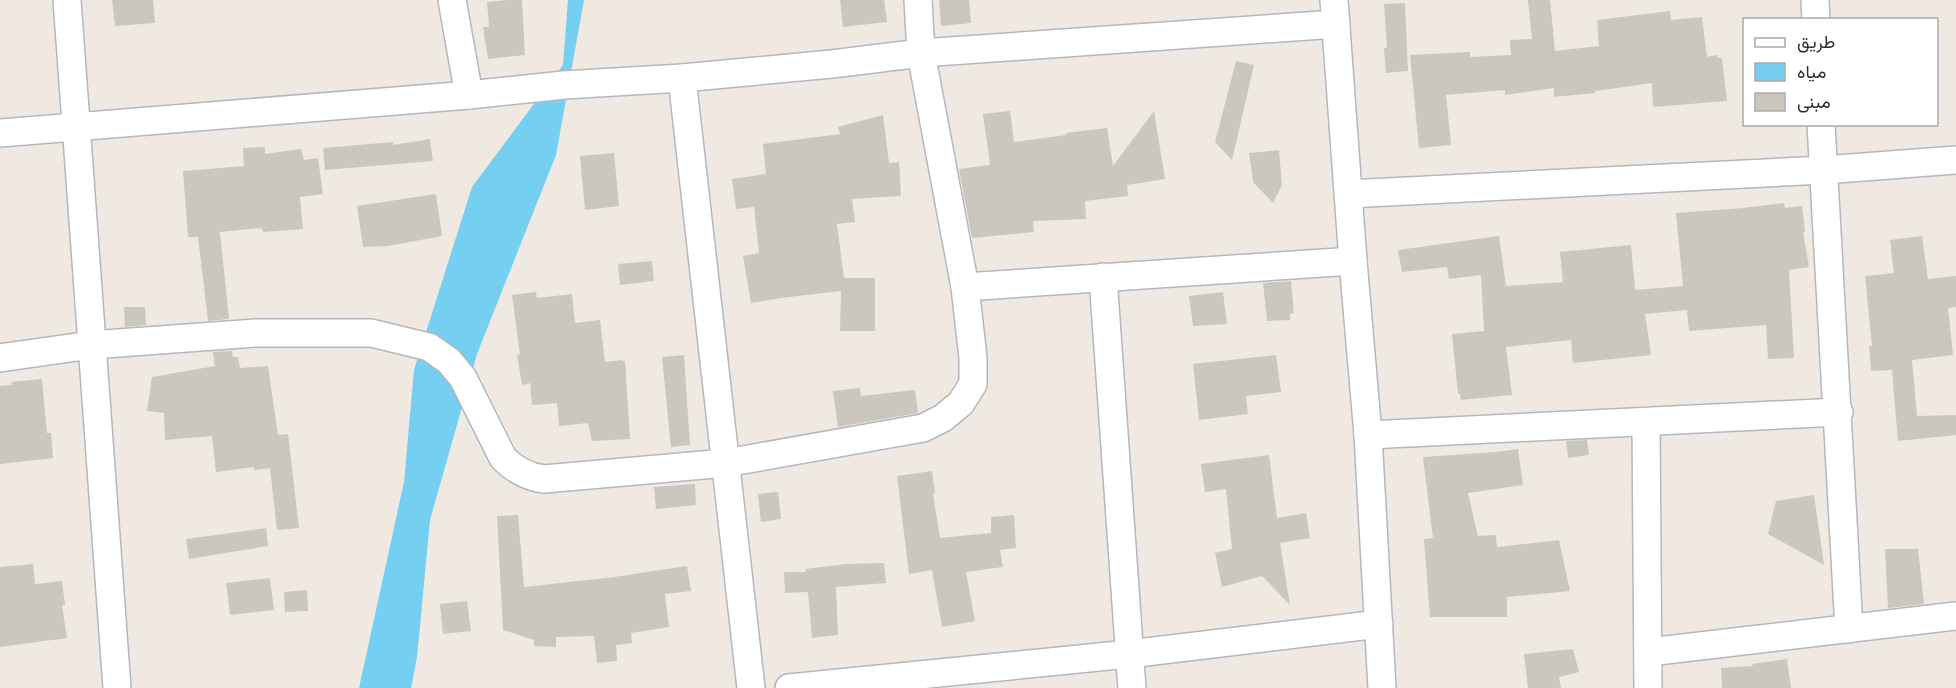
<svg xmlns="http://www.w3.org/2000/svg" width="1956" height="688" font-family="'DM Sans',Vazirmatn,sans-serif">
	<rect width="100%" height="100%" fill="#efe9e1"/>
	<!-- water -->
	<path fill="#75cff0" d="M 568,0 L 584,0 L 556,155 L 477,354 L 430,520 L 417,657 L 411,688 L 359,688 L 404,482 L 414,370 L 472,187 L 563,65 Z"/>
	<!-- building -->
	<g fill="#cbc7bf">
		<path d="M 112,0 L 153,0 L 155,23 L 115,26 Z"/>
		<path d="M 508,0 L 522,0 L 525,55 L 488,59 L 483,27 L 489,27 L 487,2 Z"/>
		<path d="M 840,0 L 884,0 L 887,22 L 843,27 Z"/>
		<path d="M 939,0 L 969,0 L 971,23 L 941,26 Z"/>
		<path d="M 1528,0 L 1550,0 L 1555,51 L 1599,46 L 1597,20 L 1670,11 L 1671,20 L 1702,17 L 1707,57 L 1717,55 L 1718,58 L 1722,58 L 1727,101 L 1653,107 L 1652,83 L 1595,91 L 1595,93 L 1554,97 L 1554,88 L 1505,95 L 1505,90 L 1446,95 L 1451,145 L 1419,148 L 1410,55 L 1470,52 L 1470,57 L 1511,55 L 1510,40 L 1532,39 Z"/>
		<path d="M 1405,3 L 1408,71 L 1386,73 L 1384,48 L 1387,48 L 1384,4 Z"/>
		<path d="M 1236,61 L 1254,65 L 1232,160 L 1215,142 Z"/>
		<path d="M 1010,111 L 1014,142 L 1066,135 L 1066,133 L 1107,128 L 1113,166 L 1154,111 L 1165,179 L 1127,185 L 1128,196 L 1085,201 L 1086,219 L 1033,221 L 1034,232 L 972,238 L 959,169 L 990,165 L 983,114 Z"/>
		<path d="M 883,115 L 889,163 L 899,162 L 901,196 L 852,199 L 855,222 L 837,224 L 844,278 L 875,278 L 875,331 L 840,331 L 841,291 L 781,298 L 751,303 L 743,256 L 759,253 L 754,207 L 736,209 L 732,179 L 766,174 L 763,144 L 840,134 L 838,127 Z"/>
		<path d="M 430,139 L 433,161 L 325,170 L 323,148 L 393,142 L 393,145 Z"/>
		<path d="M 265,147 L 265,154 L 301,149 L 304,160 L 318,158 L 323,194 L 300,197 L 303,229 L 263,232 L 262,228 L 220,232 L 229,319 L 208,321 L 198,237 L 188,237 L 183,171 L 244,166 L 243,148 Z"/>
		<path d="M 1279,150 L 1282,185 L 1273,203 L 1253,182 L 1249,153 Z"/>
		<path d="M 614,153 L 619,206 L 585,210 L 580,156 Z"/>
		<path d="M 436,194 L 442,236 L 388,246 L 363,247 L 357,206 Z"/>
		<path d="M 1784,203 L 1785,208 L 1802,206 L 1805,232 L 1803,232 L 1809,267 L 1789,270 L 1794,358 L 1768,359 L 1766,325 L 1689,331 L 1687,310 L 1645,314 L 1651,355 L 1573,363 L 1571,340 L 1506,347 L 1512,395 L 1461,400 L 1460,394 L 1458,394 L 1452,334 L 1484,331 L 1481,275 L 1449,279 L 1447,267 L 1402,272 L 1398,250 L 1499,236 L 1506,286 L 1563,282 L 1560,252 L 1631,245 L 1635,290 L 1683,286 L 1676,213 L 1743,208 Z"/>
		<path d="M 1922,236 L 1928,279 L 1956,276 L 1956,307 L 1948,308 L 1953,355 L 1912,360 L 1917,416 L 1956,415 L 1956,435 L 1898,441 L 1892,370 L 1871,371 L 1869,346 L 1872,346 L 1865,276 L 1894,273 L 1890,240 Z"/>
		<path d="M 652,261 L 654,281 L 620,285 L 618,264 Z"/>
		<path d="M 1291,281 L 1294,313 L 1290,314 L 1290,320 L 1267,321 L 1263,283 Z"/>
		<path d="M 536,292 L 537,298 L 572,294 L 575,323 L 600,320 L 605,362 L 622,360 L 622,361 L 625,361 L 630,439 L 592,441 L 588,423 L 559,426 L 557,403 L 532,405 L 530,383 L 522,385 L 517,355 L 520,354 L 512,295 Z"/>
		<path d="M 1223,292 L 1227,324 L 1193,326 L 1189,296 Z"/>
		<path d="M 124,307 L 145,307 L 146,325 L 125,327 Z"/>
		<path d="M 232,351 L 233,357 L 238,357 L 240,368 L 268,366 L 278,435 L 288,434 L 299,528 L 277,530 L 270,468 L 254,470 L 254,467 L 216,472 L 212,436 L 165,440 L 164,413 L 147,411 L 152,377 L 215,366 L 213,352 L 211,352 Z"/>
		<path d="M 684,355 L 690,445 L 671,447 L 662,357 Z"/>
		<path d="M 1276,355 L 1281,392 L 1246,396 L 1248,414 L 1199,420 L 1193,364 Z"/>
		<path d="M 42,379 L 47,433 L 51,433 L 53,458 L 0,464 L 0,386 L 12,385 L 11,382 Z"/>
		<path d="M 860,388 L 861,396 L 915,390 L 918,413 L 838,427 L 833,391 Z"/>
		<path d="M 1587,440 L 1589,455 L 1568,458 L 1566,441 Z"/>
		<path d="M 1518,449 L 1523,485 L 1468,493 L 1478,536 L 1496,535 L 1497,547 L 1559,540 L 1570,591 L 1507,597 L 1507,617 L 1430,617 L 1424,539 L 1433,538 L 1423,457 L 1496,452 Z"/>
		<path d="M 1269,455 L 1277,518 L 1306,513 L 1310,538 L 1280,543 L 1290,605 L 1262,576 L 1222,587 L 1215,553 L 1232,549 L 1226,489 L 1205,492 L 1201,464 Z"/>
		<path d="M 932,471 L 935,494 L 933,494 L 940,538 L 991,533 L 991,517 L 1014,515 L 1016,548 L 1000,550 L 1003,567 L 966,572 L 975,621 L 942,627 L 932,570 L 909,574 L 897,476 Z"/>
		<path d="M 695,484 L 696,505 L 656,509 L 654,487 Z"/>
		<path d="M 778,492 L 781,519 L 761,522 L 758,494 Z"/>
		<path d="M 1814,495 L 1824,565 L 1768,534 L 1776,501 Z"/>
		<path d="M 518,515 L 524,587 L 614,577 L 687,566 L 691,591 L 665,594 L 669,627 L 631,633 L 632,643 L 616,645 L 617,661 L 597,663 L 594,636 L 556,637 L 556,647 L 534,646 L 534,640 L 503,630 L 497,516 Z"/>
		<path d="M 266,528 L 268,546 L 189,559 L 186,539 Z"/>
		<path d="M 1885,549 L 1918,549 L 1924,604 L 1888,608 Z"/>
		<path d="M 884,563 L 886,583 L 836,587 L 838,635 L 812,638 L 808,592 L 785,593 L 784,572 L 806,572 L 805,569 L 846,564 Z"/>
		<path d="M 33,564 L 35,584 L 62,581 L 65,605 L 62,605 L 67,638 L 0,647 L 0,567 Z"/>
		<path d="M 270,578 L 274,610 L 230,615 L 226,583 Z"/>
		<path d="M 307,590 L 308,611 L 285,612 L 284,592 Z"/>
		<path d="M 467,601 L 471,631 L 443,634 L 440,604 Z"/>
		<path d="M 1573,649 L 1579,672 L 1559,677 L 1561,688 L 1528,688 L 1524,654 Z"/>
		<path d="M 1787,659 L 1791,688 L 1722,688 L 1721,668 L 1753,666 L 1752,664 Z"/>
	</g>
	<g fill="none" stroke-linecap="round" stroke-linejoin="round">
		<defs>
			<g id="minor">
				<path d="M 67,0 L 117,688"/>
				<path d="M 452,0 L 469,95"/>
				<path d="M 1334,0 L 1353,261 L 1368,435 L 1382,688"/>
				<path d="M 1815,0 L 1816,20"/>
				<path d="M 682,78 L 751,688"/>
				<path d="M 1821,124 L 1849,629"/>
				<path d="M 0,133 L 469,95 L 564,85 L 682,78 L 832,64 L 921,53 L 1336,24"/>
				<path d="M 1348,194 L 1824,170 L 1956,160"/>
				<path d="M 1103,277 L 1132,688"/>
				<path d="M 965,287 L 1353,261"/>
				<path d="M 0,358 L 91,345 L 256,333 L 371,333 L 429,347 L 449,361 L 463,378 L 503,458 C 515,470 527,477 544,479 L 726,463 L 923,428 L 943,418 L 961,403 L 973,384 L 973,358 L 965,287 L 921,53 L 918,0"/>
				<path d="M 1646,423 L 1648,688"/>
				<path d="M 1368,435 L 1839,412"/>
				<path d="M 1649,652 L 1956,616"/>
				<path d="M 789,688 L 1129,654 L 1379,624"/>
			</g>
		</defs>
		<!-- minor casing -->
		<use href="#minor" stroke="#b4b7c1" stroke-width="30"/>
		<!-- minor -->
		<use href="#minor" stroke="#fff" stroke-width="27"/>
	</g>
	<!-- legend -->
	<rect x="1743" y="18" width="195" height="108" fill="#ffffff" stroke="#ababab" stroke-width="1.5"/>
	<rect x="1755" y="38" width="30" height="9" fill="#ffffff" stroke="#ababab" stroke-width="1.5"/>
	<text x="1797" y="48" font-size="18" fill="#2e2e2e">طريق</text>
	<rect x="1755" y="63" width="30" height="18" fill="#75cff0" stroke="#ababab" stroke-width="1.5"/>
	<text x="1797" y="78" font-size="18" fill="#2e2e2e">مياه</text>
	<rect x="1755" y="93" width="30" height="18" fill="#cbc7bf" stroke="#ababab" stroke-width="1.5"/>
	<text x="1797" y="108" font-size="18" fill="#2e2e2e">مبنى</text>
</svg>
